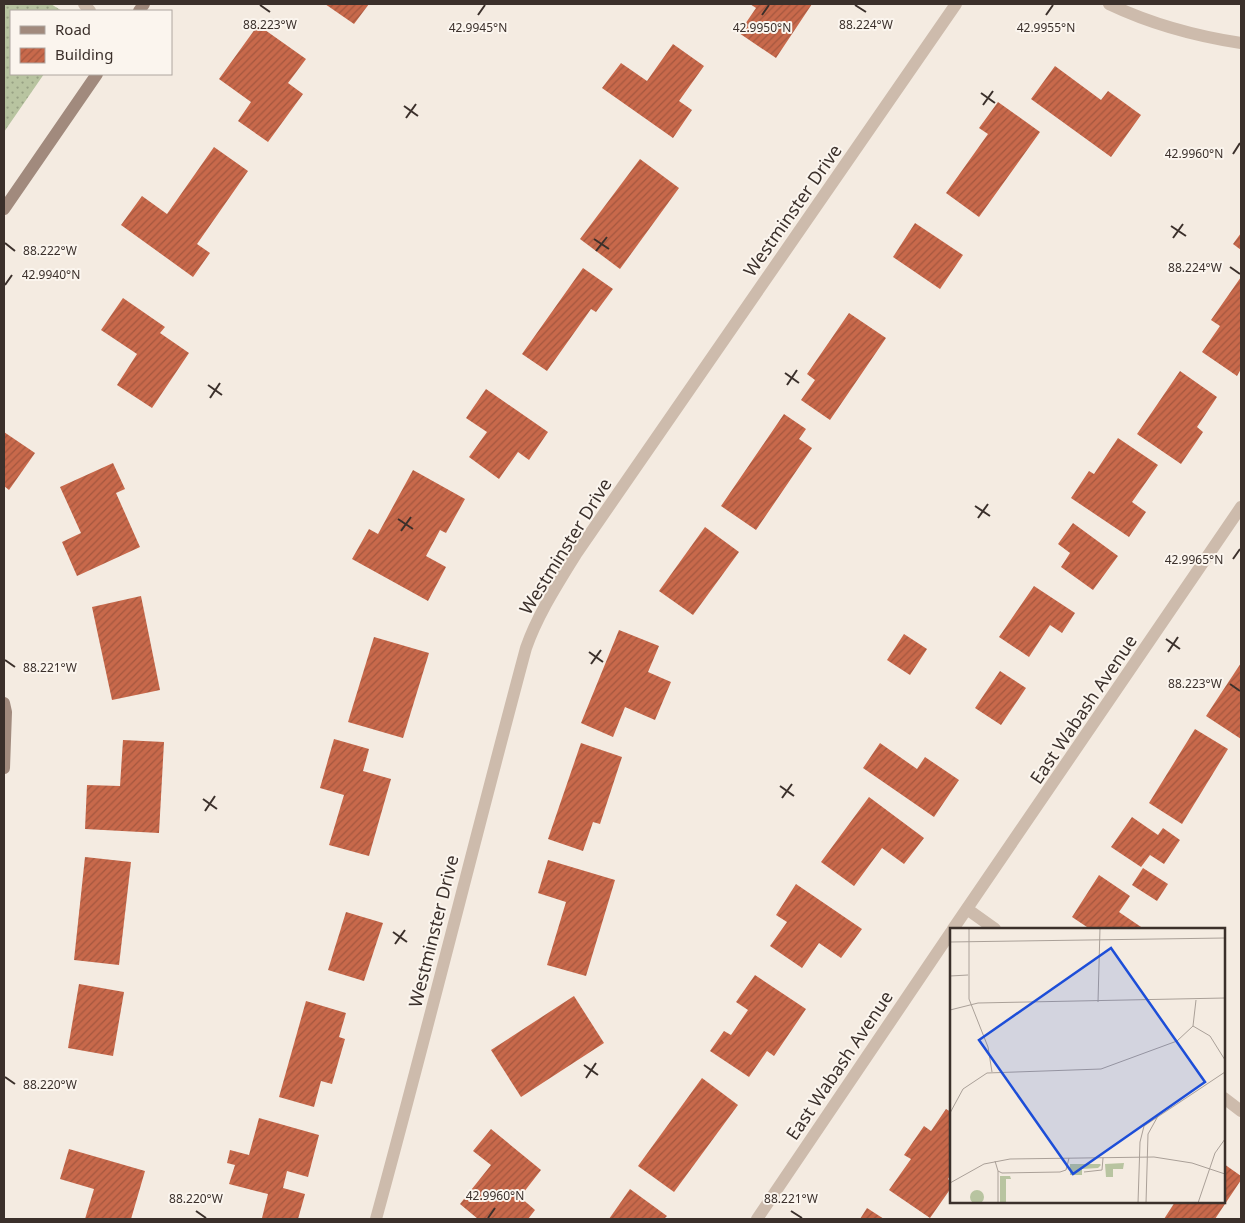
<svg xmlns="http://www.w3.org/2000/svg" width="1245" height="1223" font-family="'Noto Sans',sans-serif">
	<defs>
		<pattern id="grass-dots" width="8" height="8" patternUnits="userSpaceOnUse" patternTransform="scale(1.25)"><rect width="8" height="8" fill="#b8c4a0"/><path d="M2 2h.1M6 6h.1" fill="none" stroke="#97a083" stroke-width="1.8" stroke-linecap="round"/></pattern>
		<pattern id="building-hatch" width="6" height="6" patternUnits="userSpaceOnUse" patternTransform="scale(1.25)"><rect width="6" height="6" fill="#c8694b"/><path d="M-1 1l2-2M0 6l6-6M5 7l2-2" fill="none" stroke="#a4573f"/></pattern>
	</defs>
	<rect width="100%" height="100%" fill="#f4ebe1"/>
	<!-- grass -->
	<path fill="url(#grass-dots)" d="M 4,4 L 51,4 L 62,11 L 11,11 L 11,74 L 44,74 L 4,132 Z"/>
	<!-- building -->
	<g fill="url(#building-hatch)">
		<path d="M 325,4 L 369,4 L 354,24 Z"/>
		<path d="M 750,4 L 812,4 L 776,58 L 739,33 L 756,8 Z"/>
		<path d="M 258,25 L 306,59 L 288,83 L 303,94 L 268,142 L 238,121 L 251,102 L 219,79 Z"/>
		<path d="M 673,44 L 704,66 L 679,101 L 692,110 L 673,138 L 602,88 L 621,63 L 647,81 Z"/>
		<path d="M 1055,66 L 1101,100 L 1108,91 L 1141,115 L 1111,157 L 1031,99 Z"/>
		<path d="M 998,102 L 1040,132 L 979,217 L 946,193 L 988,134 L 979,128 Z"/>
		<path d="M 214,147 L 248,171 L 197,244 L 210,253 L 193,277 L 121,225 L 142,196 L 167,214 Z"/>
		<path d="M 640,159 L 679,188 L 620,269 L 580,239 Z"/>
		<path d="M 915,223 L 963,255 L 940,289 L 893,257 Z"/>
		<path d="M 1241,233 L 1241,250 L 1233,244 Z"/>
		<path d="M 583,268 L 613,289 L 596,312 L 591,309 L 547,371 L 522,354 Z"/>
		<path d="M 1241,277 L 1241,369 L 1237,376 L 1202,352 L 1220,326 L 1211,320 Z"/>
		<path d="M 123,298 L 165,327 L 160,333 L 189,353 L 152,408 L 117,385 L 137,354 L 101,330 Z"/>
		<path d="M 849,313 L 886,338 L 830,420 L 801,400 L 815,380 L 807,374 Z"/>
		<path d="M 1180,371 L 1217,397 L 1197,427 L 1203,432 L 1181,464 L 1137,434 Z"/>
		<path d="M 486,389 L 548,432 L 529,460 L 518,452 L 499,479 L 469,457 L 487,432 L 466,418 Z"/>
		<path d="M 784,414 L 806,429 L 799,439 L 812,448 L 756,530 L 721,506 Z"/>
		<path d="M 4,432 L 35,453 L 9,490 L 4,486 Z"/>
		<path d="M 1118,438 L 1158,465 L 1132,502 L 1146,512 L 1129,537 L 1071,498 L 1089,471 L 1094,474 Z"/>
		<path d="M 113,463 L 125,489 L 116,493 L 140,547 L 77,576 L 62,542 L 81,533 L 60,487 Z"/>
		<path d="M 413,470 L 465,499 L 446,533 L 440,530 L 426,556 L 446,567 L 428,601 L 352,559 L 369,529 L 378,534 Z"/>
		<path d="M 1073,523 L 1118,556 L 1093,590 L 1061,567 L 1070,553 L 1058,544 Z"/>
		<path d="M 705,527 L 739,552 L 693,615 L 659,591 Z"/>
		<path d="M 1034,586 L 1075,613 L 1062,633 L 1050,625 L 1029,657 L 999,637 Z"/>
		<path d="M 141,596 L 160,690 L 112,700 L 92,607 Z"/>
		<path d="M 619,630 L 659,646 L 648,672 L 671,682 L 655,720 L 625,707 L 613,737 L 581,723 Z"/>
		<path d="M 904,634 L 927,649 L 910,675 L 887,660 Z"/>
		<path d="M 374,637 L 429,653 L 403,738 L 348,722 Z"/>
		<path d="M 1241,663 L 1241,739 L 1206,716 Z"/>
		<path d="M 1000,671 L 1026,688 L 1001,725 L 975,708 Z"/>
		<path d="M 1195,729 L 1228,749 L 1182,824 L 1149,803 Z"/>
		<path d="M 334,739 L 369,749 L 363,771 L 391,779 L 369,856 L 329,845 L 344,795 L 320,788 Z"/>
		<path d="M 123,740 L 164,742 L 159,833 L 85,829 L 87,785 L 120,786 Z"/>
		<path d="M 581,743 L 622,757 L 600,824 L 593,822 L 583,851 L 548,839 Z"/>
		<path d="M 880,743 L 917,769 L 925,757 L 959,780 L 934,817 L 863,768 Z"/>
		<path d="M 869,797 L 924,838 L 904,864 L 882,848 L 854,886 L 821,862 Z"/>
		<path d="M 1132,817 L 1158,835 L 1163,828 L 1180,840 L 1164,864 L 1150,855 L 1141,867 L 1111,847 Z"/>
		<path d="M 85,857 L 131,862 L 119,965 L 74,960 Z"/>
		<path d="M 548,860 L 615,880 L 586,976 L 547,965 L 566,902 L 538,893 Z"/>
		<path d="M 1143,868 L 1168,884 L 1157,901 L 1132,885 Z"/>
		<path d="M 1099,875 L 1130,896 L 1119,912 L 1144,929 L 1090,929 L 1072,917 Z"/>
		<path d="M 796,884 L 862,929 L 841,958 L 819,943 L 802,968 L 770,946 L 787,922 L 776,915 Z"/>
		<path d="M 346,912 L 383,923 L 364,981 L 328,970 Z"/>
		<path d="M 755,975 L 806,1009 L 774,1056 L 767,1051 L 749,1077 L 710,1051 L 724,1031 L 731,1035 L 748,1010 L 736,1002 Z"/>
		<path d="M 79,984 L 124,992 L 113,1056 L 68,1048 Z"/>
		<path d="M 574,996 L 604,1043 L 521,1097 L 491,1050 Z"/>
		<path d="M 306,1001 L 346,1013 L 339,1037 L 345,1039 L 332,1084 L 321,1081 L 314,1107 L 279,1097 Z"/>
		<path d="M 702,1078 L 738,1105 L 674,1192 L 638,1166 Z"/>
		<path d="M 946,1109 L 951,1112 L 951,1174 L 948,1179 L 951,1182 L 951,1188 L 930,1218 L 889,1190 L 911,1159 L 904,1155 L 924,1126 L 931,1131 Z"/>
		<path d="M 259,1118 L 319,1135 L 308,1177 L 287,1171 L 283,1188 L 305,1194 L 298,1219 L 262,1218 L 268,1194 L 229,1184 L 235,1165 L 227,1163 L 230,1150 L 249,1155 Z"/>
		<path d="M 491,1129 L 541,1170 L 520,1197 L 535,1210 L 528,1219 L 478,1219 L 460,1204 L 491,1165 L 473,1151 Z"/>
		<path d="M 69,1149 L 145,1171 L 131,1219 L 85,1219 L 94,1189 L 60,1179 Z"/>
		<path d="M 1224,1164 L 1241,1176 L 1241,1180 L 1215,1219 L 1164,1219 L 1175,1202 L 1224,1202 Z"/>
		<path d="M 630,1189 L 667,1216 L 664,1219 L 609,1219 Z"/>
		<path d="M 867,1208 L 884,1219 L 860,1219 Z"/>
	</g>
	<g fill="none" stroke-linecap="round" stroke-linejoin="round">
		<!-- lane -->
		<path stroke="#cdbbac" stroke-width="12" d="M 84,4 L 90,11"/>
		<!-- street -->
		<g stroke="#cdbbac" stroke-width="12">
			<path d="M 1109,4 C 1151,24 1195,36 1241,43"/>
			<path d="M 967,909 L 995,929"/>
			<path d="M 953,929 L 1241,507"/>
			<path d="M 1224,1098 L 1241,1111"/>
			<path d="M 376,1219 C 428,1029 475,838 526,648 C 538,614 557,585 576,554 L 956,4"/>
			<path d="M 757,1219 L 951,932"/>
		</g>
		<!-- secondary -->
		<g stroke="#a18a7d" stroke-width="12">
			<path d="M 139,11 L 144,4"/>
			<path d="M 4,209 L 97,74"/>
			<path d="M 4,703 L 6,712 L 4,768"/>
		</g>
	</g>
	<!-- ticks -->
	<path fill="none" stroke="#3b302b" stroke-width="2" d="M 260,5 L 270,12M 855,5 L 866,12M 478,15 L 485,5M 762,15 L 769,5M 1046,15 L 1053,5M 981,93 L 995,103M 983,105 L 993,91M 404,106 L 418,116M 406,118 L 416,104M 1233,154 L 1240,143M 1171,226 L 1186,236M 1173,238 L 1183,224M 594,239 L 609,249M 5,243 L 15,251M 596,251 L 607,237M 1230,267 L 1240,274M 5,285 L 12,275M 785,373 L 799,383M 208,385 L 222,395M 787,385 L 797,370M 210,398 L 220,383M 975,506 L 990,516M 978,518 L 988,504M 398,519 L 413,529M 401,531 L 411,517M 1233,559 L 1240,549M 1166,639 L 1180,649M 589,652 L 603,662M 1168,652 L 1178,637M 5,660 L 15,667M 591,664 L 601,650M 1230,684 L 1240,691M 780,786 L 794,796M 782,798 L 792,784M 203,799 L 217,809M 205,811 L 215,796M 393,932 L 407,942M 395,944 L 405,930M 584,1065 L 598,1075M 5,1077 L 15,1084M 586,1078 L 596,1063M 196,1211 L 206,1218M 791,1211 L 802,1218M 488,1218 L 495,1208"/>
	<g text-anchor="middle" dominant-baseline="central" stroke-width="4" stroke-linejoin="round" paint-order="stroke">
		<!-- street labels -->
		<g font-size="18" fill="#3b302b" stroke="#fbf5ee">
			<text transform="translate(792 210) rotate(-55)">Westminster Drive</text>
			<text transform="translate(565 546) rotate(-58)">Westminster Drive</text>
			<text transform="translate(1083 709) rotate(-56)">East Wabash Avenue</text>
			<text transform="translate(433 931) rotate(-76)">Westminster Drive</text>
			<text transform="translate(839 1065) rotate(-56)">East Wabash Avenue</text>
		</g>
	</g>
	<!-- overview -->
	<g transform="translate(950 928)">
		<rect width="275" height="275" fill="#f4ebe1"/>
		<path d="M 174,235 L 173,241 L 163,241 L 163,249 L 156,249 L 155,236 ZM 120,236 L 150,236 L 151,237 L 148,240 L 132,241 L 132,247 L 120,247 ZM 50,248 L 60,248 L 61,251 L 56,251 L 56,275 L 50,275 Z" fill="#b8c4a0"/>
		<path d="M20 269a7 7 0 1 1 14 0a7 7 0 1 1-14 0Z" fill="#b8c4a0"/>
		<path fill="none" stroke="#aaa098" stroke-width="1" d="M 19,0 L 19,71 L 38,119 L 42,144M 0,14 L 275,10M 0,48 L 18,47M 148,74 L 150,0M 0,82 L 28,75 L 275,70M 243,98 L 260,108 L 275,132M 0,185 L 13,161 L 37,145 L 151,141 L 227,113 L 243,98 L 246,72M 45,233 L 48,243 L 52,245 L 110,244 L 116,242 L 119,230M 134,244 L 152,242 L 153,230M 0,255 L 34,236 L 60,231 L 204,229 L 242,235 L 275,246M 48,275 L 48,243M 188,275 L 190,214 L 194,198 L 275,144M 196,275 L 198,206 L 208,188M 248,275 L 265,225 L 275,211"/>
		<path fill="#1d4ed8" fill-opacity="0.15" stroke="#1d4ed8" stroke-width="2.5" d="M 161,20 L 255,154 L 123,246 L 29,112 Z"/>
		<rect width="275" height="275" fill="none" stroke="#3b302b" stroke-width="2.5"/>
	</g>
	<g font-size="12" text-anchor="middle" fill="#3b302b" stroke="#fbf5ee" stroke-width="4" stroke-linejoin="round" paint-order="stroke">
		<text x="270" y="29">88.223°W</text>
		<text x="866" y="29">88.224°W</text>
		<text x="478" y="32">42.9945°N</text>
		<text x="762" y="32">42.9950°N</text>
		<text x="1046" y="32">42.9955°N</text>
		<text x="1194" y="158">42.9960°N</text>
		<text x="50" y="255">88.222°W</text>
		<text x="1195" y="272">88.224°W</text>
		<text x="51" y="279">42.9940°N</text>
		<text x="1194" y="564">42.9965°N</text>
		<text x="50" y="672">88.221°W</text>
		<text x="1195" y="688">88.223°W</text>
		<text x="50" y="1089">88.220°W</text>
		<text x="495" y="1200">42.9960°N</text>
		<text x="196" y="1203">88.220°W</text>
		<text x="791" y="1203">88.221°W</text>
	</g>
	<!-- border -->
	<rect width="1245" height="1223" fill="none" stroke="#3b302b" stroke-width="10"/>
	<!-- legend -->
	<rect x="10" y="10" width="162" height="65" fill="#fbf5ee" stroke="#aea6a0"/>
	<rect x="20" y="26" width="25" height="8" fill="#a18a7d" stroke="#aea6a0"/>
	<text x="55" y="35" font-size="15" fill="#3b302b">Road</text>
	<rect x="20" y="48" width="25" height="15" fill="url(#building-hatch)" stroke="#aea6a0"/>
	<text x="55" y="60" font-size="15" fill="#3b302b">Building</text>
</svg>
